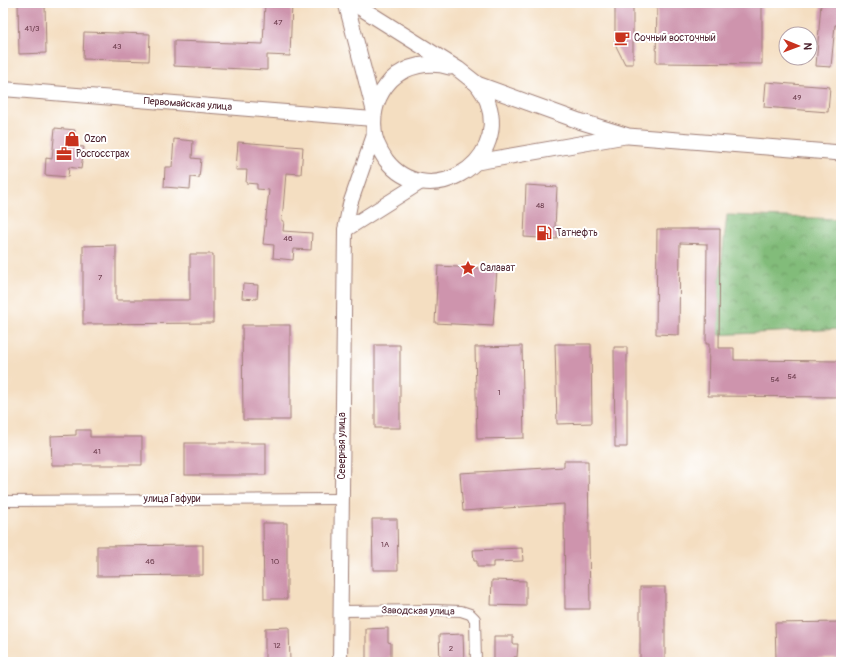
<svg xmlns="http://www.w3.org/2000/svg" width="844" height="665" font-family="Pangolin,sans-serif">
	<defs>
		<pattern id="forest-crowns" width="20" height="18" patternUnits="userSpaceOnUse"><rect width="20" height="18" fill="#82bc7a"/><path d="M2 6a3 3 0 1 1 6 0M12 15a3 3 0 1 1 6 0" fill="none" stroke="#6c9864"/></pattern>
	</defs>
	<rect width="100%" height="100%" fill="#fff"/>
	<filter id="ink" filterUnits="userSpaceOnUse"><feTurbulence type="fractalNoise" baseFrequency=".025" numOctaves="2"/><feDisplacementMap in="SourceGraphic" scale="8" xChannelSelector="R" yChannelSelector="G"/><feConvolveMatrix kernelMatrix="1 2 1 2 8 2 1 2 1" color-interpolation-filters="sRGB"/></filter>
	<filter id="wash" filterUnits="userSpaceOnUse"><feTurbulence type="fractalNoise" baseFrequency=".012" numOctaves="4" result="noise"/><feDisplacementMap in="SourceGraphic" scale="16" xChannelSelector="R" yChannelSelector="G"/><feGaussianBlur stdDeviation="0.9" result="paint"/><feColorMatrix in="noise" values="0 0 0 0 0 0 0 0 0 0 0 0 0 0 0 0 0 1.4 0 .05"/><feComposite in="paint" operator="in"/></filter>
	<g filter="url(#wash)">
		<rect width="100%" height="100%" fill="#f4dec1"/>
		<!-- forest -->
		<path fill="url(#forest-crowns)" stroke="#666e52" d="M 727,215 L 841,219 L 841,329 L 713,335 Z"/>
		<g id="blocks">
			<!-- building -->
			<g fill="#ce94ad">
				<path d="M 18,3 L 45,3 L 46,53 L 19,54 Z"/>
				<path d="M 265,3 L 292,3 L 290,56 L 267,55 L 267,70 L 174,66 L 174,41 L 263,44 Z"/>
				<path d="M 615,3 L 633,3 L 633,64 L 625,64 L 615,44 Z"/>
				<path d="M 657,3 L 762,3 L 762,64 L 656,63 Z"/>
				<path d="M 821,3 L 841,3 L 840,25 L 835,25 L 831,67 L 816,66 Z"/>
				<path d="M 84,32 L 150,34 L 149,61 L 83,59 Z"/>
				<path d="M 766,82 L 830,87 L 828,112 L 764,107 Z"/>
				<path d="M 55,128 L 75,130 L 73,146 L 84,147 L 81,169 L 69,167 L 68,177 L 45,175 L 46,158 L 52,159 Z"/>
				<path d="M 174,139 L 193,141 L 192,158 L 201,159 L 199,178 L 191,177 L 190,189 L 164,187 L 165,167 L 172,167 Z"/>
				<path d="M 238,142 L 303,147 L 301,174 L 286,173 L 282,221 L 284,221 L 283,231 L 312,233 L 311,250 L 294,249 L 293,260 L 273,258 L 274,245 L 263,244 L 269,190 L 257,189 L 257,184 L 246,183 L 247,170 L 236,170 Z"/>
				<path d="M 526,185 L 557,187 L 555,228 L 558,228 L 557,239 L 524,237 Z"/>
				<path d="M 657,229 L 720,229 L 719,348 L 734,348 L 734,360 L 841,361 L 841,397 L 708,396 L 709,344 L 706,344 L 707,244 L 680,243 L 679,335 L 656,334 Z"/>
				<path d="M 116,245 L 116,300 L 190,300 L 190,254 L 213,254 L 213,323 L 83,324 L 83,246 Z"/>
				<path d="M 438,266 L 497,269 L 493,326 L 435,323 Z"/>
				<path d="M 243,284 L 258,285 L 257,299 L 242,298 Z"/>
				<path d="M 242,325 L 290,325 L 290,420 L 243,420 Z"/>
				<path d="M 555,344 L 591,344 L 592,423 L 557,424 Z"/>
				<rect x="375" y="345" width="25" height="83"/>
				<path d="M 522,346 L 524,438 L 477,439 L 475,347 Z"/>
				<path d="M 614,347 L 627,347 L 627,447 L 615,447 Z"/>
				<path d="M 76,430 L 90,430 L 90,437 L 142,437 L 142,465 L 52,465 L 51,436 L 76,435 Z"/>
				<rect x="185" y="443" width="81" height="32"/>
				<path d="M 564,461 L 588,461 L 590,609 L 565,609 L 564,504 L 463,511 L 460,473 L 564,467 Z"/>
				<path d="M 372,519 L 397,519 L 398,570 L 373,570 Z"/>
				<path d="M 263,523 L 287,523 L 287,599 L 264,599 Z"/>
				<path d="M 203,545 L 203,575 L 97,576 L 97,546 Z"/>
				<path d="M 522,548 L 523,561 L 493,562 L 493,567 L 477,567 L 477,561 L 474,561 L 473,550 Z"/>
				<path d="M 492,580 L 526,581 L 526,606 L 491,605 Z"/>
				<rect x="640" y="587" width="25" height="75"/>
				<path d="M 841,622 L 841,658 L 776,659 L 775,623 Z"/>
				<path d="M 289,627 L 290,662 L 265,662 L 265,628 Z"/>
				<path d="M 388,628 L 388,642 L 391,643 L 391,657 L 388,657 L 389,662 L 366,662 L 366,629 Z"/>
				<path d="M 463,634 L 464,662 L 440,662 L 439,635 Z"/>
				<path d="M 494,636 L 513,636 L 513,644 L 518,644 L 517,657 L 514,657 L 514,662 L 494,662 Z"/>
			</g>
		</g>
	</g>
	<g filter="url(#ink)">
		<use href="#blocks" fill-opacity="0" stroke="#9f7e76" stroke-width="1"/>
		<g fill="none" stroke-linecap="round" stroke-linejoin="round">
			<defs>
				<g id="street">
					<path d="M 3,501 L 342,499"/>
					<path d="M 340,611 L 434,610 L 461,611 L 470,614 L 475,619 L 476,662"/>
				</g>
				<g id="secondary">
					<path d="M 3,89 L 373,119"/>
					<path d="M 345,230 L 421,182"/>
					<path d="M 340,662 L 345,230 L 350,204 L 374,135"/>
				</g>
				<g id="primary">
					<path d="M 346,3 L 374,110"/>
					<path d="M 353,3 L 458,69 L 477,84 L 579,121 L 628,136 L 841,153"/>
					<path d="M 450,67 C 430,61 406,65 391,80 C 378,94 372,111 374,130 C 374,141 380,151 386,160 C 426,212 509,165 488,103 C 486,96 481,90 477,84"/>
					<path d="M 477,162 L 625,136"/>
				</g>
			</defs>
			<!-- street casing -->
			<use href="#street" stroke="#9f7e76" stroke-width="12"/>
			<!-- secondary casing -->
			<use href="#secondary" stroke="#9f7e76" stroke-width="16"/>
			<!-- primary casing -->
			<use href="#primary" stroke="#9f7e76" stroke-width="17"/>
			<!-- street -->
			<use href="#street" stroke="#fff" stroke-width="10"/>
			<!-- secondary -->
			<use href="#secondary" stroke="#fff" stroke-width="14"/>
			<!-- primary -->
			<use href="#primary" stroke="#fff" stroke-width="15"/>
		</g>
	</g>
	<!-- icons -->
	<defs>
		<symbol id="cafe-bare" viewBox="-9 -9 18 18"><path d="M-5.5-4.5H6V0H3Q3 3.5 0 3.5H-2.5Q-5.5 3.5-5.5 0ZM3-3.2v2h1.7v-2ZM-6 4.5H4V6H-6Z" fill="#c8321e" stroke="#fff" stroke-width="2.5" paint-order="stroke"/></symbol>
		<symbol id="shop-bare" viewBox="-9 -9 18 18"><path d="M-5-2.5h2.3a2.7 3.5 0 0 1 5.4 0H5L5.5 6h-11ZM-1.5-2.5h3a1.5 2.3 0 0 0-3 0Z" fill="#c8321e" stroke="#fff" stroke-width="2.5" paint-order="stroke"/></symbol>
		<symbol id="office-bare" viewBox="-9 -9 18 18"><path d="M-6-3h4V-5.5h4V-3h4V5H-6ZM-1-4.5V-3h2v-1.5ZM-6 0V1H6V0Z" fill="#c8321e" stroke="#fff" stroke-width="2.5" paint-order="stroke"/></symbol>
		<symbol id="fuel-bare" viewBox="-9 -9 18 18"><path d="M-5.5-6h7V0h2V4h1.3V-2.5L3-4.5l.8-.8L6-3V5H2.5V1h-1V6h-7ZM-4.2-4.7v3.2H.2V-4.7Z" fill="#c8321e" stroke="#fff" stroke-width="2.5" paint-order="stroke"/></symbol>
		<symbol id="sight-bare" viewBox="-9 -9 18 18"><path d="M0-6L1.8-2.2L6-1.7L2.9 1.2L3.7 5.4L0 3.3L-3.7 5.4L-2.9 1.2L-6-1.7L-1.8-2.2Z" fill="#c8321e" stroke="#fff" stroke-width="2.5" paint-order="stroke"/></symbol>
	</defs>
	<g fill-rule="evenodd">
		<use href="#cafe-bare" x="611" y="27" width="22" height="22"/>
		<use href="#shop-bare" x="61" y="128" width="22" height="22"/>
		<use href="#office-bare" x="53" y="143" width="22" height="22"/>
		<use href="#fuel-bare" x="533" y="222" width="22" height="22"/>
		<use href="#sight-bare" x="457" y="257" width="22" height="22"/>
	</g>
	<g text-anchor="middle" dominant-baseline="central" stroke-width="4" stroke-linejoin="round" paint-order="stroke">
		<!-- number labels -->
		<g font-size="8" fill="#6b3c4c">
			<text x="278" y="22">47</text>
			<text x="32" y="28">41/3</text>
			<text x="117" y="46">43</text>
			<text x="797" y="97">49</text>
			<text x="540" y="205">48</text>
			<text x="288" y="238">46</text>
			<text x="100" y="277">7</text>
			<text x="792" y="376">54</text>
			<text x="775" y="379">54</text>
			<text x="499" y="392">1</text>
			<text x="97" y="451">41</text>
			<text x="385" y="544">1А</text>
			<text x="150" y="561">46</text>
			<text x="275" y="561">10</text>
			<text x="277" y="645">12</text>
			<text x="451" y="648">2</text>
		</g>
		<!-- poi labels -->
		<g font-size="10" fill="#4a1f2b" stroke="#fff" text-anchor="start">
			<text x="634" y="38">Сочный восточный</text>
			<text x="84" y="139">Ozon</text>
			<text x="76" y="154">Росгосстрах</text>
			<text x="556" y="233">Татнефть</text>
			<text x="480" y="268">Салават</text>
		</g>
		<!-- street labels -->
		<g font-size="10" fill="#4a1f2b" stroke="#fff">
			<text transform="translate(188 104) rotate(4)">Первомайская улица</text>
			<text transform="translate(342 446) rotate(-90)">Северная улица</text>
			<text x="172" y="499">улица Гафури</text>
			<text transform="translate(418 611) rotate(1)">Заводская улица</text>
		</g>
	</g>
	<!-- margin -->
	<rect width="844" height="665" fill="none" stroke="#fff" stroke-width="16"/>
	<!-- north arrow -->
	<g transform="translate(798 46) rotate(91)"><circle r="19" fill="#ffffff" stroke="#b7a5aa"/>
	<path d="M0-3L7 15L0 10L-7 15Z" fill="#c8321e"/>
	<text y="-6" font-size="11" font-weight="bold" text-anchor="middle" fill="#4a1f2b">N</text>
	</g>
</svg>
